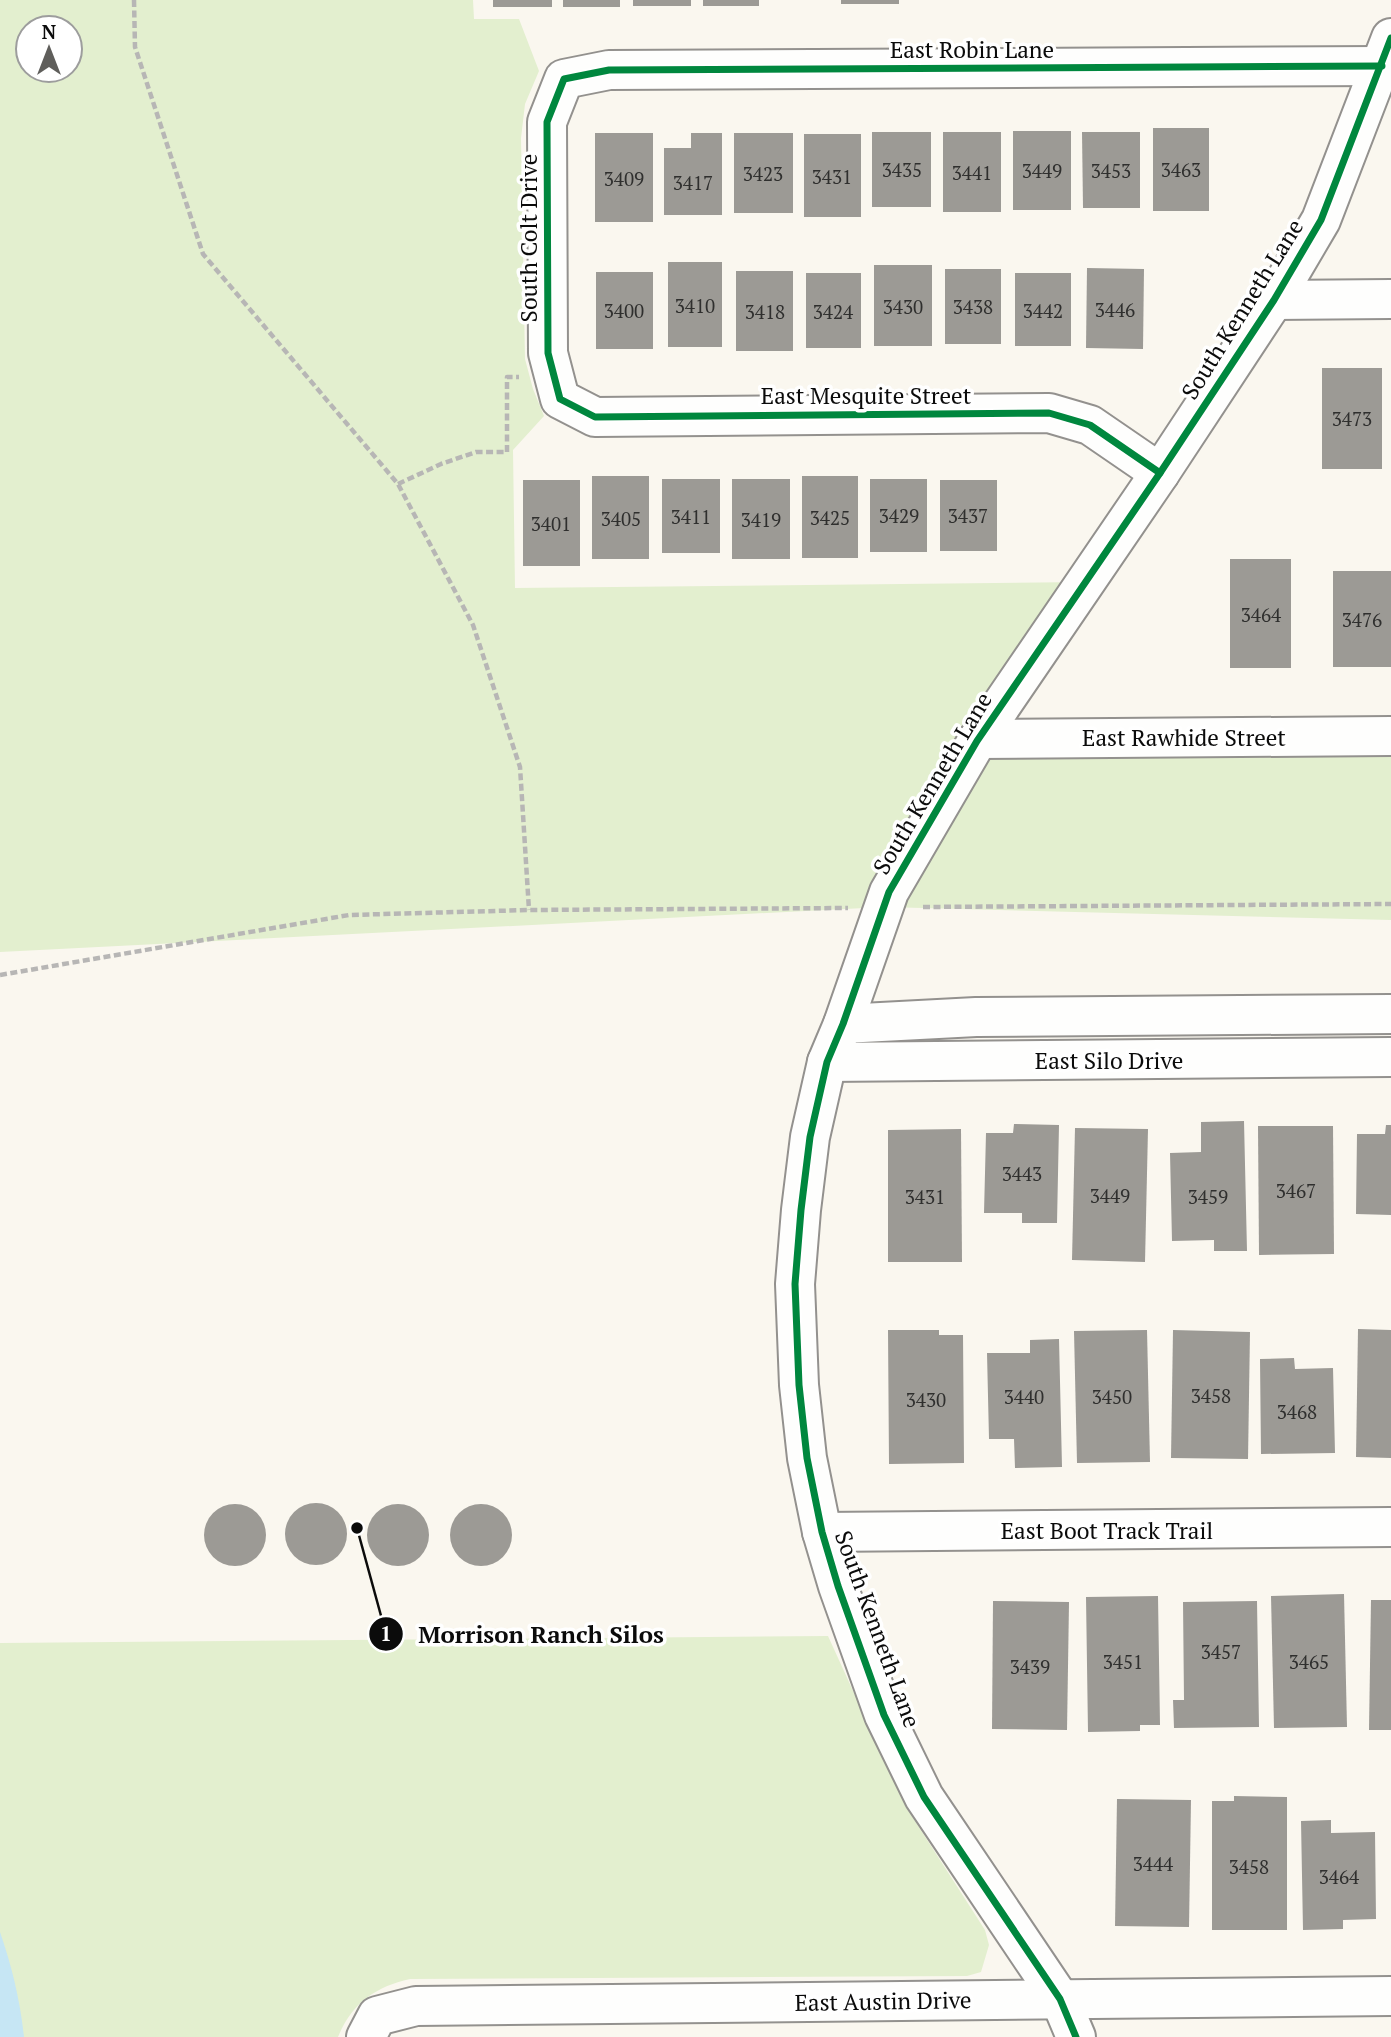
<svg xmlns="http://www.w3.org/2000/svg" width="1391" height="2037" font-family="'PT Serif',serif">
	<rect width="100%" height="100%" fill="#faf7ef"/>
	<!-- green -->
	<g fill="#e3efcf" fill-rule="evenodd">
		<path d="M 0,0 L 473,0 L 474,19 L 519,19 L 539,71 L 525,104 L 521,138 L 525,359 L 533,389 L 544,416 L 513,450 L 515,588 L 1085,582 L 978,740 L 1391,737 L 1391,920 L 884,907 L 0,952 ZM 28,28 L 70,28 L 70,70 L 28,70 Z"/>
		<path d="M 828,1636 L 906,1807 L 985,1930 L 989,1945 L 981,1972 L 967,1976 L 410,1979 C 375,1987 352,2003 338,2037 L 0,2037 L 0,1643 Z"/>
	</g>
	<!-- water -->
	<path fill="#c6e6f4" d="M 0,1932 C 12,1967 20,2000 24,2037 L 0,2037 Z"/>
	<!-- building -->
	<g fill="#9c9a95">
		<rect x="493" y="0" width="59" height="7"/>
		<rect x="563" y="0" width="57" height="7"/>
		<rect x="633" y="0" width="58" height="6"/>
		<rect x="703" y="0" width="56" height="6"/>
		<rect x="841" y="0" width="58" height="4"/>
		<rect x="1153" y="128" width="56" height="83"/>
		<rect x="1013" y="131" width="58" height="79"/>
		<rect x="872" y="132" width="59" height="75"/>
		<rect x="943" y="132" width="58" height="80"/>
		<path d="M 1082,132 L 1140,132 L 1140,208 L 1083,208 Z"/>
		<rect x="595" y="133" width="58" height="89"/>
		<path d="M 691,133 L 722,133 L 722,215 L 664,215 L 664,148 L 691,148 Z"/>
		<rect x="734" y="133" width="59" height="80"/>
		<rect x="804" y="134" width="57" height="83"/>
		<rect x="668" y="262" width="54" height="85"/>
		<rect x="874" y="265" width="58" height="81"/>
		<path d="M 1087,268 L 1144,269 L 1143,349 L 1086,348 Z"/>
		<rect x="945" y="269" width="56" height="75"/>
		<rect x="736" y="271" width="57" height="80"/>
		<rect x="596" y="272" width="57" height="77"/>
		<rect x="806" y="273" width="55" height="75"/>
		<rect x="1015" y="273" width="56" height="73"/>
		<rect x="1322" y="368" width="60" height="101"/>
		<rect x="592" y="476" width="57" height="83"/>
		<rect x="802" y="476" width="56" height="82"/>
		<rect x="662" y="479" width="58" height="74"/>
		<rect x="732" y="479" width="58" height="80"/>
		<rect x="870" y="479" width="57" height="73"/>
		<rect x="523" y="480" width="57" height="86"/>
		<rect x="940" y="480" width="57" height="71"/>
		<rect x="1230" y="559" width="61" height="109"/>
		<rect x="1333" y="571" width="58" height="96"/>
		<path d="M 1244,1121 L 1247,1251 L 1214,1251 L 1214,1240 L 1172,1241 L 1170,1153 L 1201,1152 L 1201,1122 Z"/>
		<path d="M 1014,1124 L 1059,1125 L 1057,1223 L 1022,1223 L 1022,1213 L 984,1213 L 986,1133 L 1013,1133 Z"/>
		<path d="M 1386,1125 L 1391,1125 L 1391,1215 L 1356,1214 L 1357,1134 L 1385,1134 Z"/>
		<path d="M 1258,1126 L 1333,1126 L 1334,1254 L 1259,1255 Z"/>
		<path d="M 1075,1128 L 1148,1129 L 1145,1262 L 1072,1260 Z"/>
		<path d="M 961,1129 L 962,1262 L 888,1262 L 888,1130 Z"/>
		<path d="M 1358,1329 L 1391,1330 L 1391,1458 L 1356,1457 Z"/>
		<path d="M 888,1330 L 939,1330 L 939,1335 L 963,1335 L 964,1463 L 889,1464 Z"/>
		<path d="M 1147,1330 L 1150,1462 L 1077,1463 L 1074,1331 Z"/>
		<path d="M 1173,1330 L 1250,1332 L 1248,1459 L 1171,1458 Z"/>
		<path d="M 1059,1339 L 1062,1467 L 1015,1468 L 1014,1439 L 989,1439 L 987,1353 L 1030,1353 L 1030,1340 Z"/>
		<path d="M 1294,1358 L 1295,1369 L 1333,1368 L 1335,1453 L 1261,1454 L 1260,1359 Z"/>
		<circle cx="316" cy="1534" r="31"/>
		<circle cx="235" cy="1535" r="31"/>
		<circle cx="481" cy="1535" r="31"/>
		<circle cx="398" cy="1535" r="31"/>
		<path d="M 1344,1594 L 1347,1727 L 1274,1728 L 1271,1596 Z"/>
		<path d="M 1158,1596 L 1160,1725 L 1140,1725 L 1140,1731 L 1088,1732 L 1086,1597 Z"/>
		<path d="M 1371,1600 L 1391,1600 L 1391,1730 L 1369,1730 Z"/>
		<path d="M 993,1601 L 1069,1602 L 1067,1730 L 992,1729 Z"/>
		<path d="M 1257,1601 L 1259,1727 L 1174,1728 L 1173,1700 L 1184,1700 L 1183,1602 Z"/>
		<path d="M 1234,1796 L 1287,1797 L 1287,1930 L 1212,1930 L 1212,1801 L 1234,1801 Z"/>
		<path d="M 1117,1799 L 1191,1800 L 1189,1927 L 1115,1926 Z"/>
		<path d="M 1331,1820 L 1331,1833 L 1375,1832 L 1376,1919 L 1343,1920 L 1343,1929 L 1303,1930 L 1301,1821 Z"/>
	</g>
	<g fill="none" stroke-linecap="round" stroke-linejoin="round">
		<defs>
			<g id="minor">
				<path d="M 1274,300 L 1391,299"/>
				<path d="M 1160,473 L 1090,425 L 1049,413 L 595,417 L 560,399 L 548,353 L 547,122 L 564,79 L 609,70 L 1382,66"/>
				<path d="M 978,739 L 1391,736"/>
				<path d="M 843,1024 L 976,1017 L 1391,1014"/>
				<path d="M 827,1062 L 1391,1057"/>
				<path d="M 822,1532 L 1391,1527"/>
				<path d="M 366,2037 L 377,2016 L 416,2006 L 1391,1996"/>
				<path d="M 1076,2037 L 1060,1999 L 924,1797 L 884,1715 L 838,1586 L 822,1532 L 807,1458 L 799,1385 L 795,1284 L 801,1210 L 810,1137 L 827,1062 L 843,1024 L 889,892 L 977,741 L 1160,473 L 1274,300 L 1321,220 L 1391,38"/>
			</g>
		</defs>
		<!-- minor casing -->
		<use href="#minor" stroke="#93918e" stroke-width="42"/>
		<!-- path -->
		<g stroke="#b7b6b5" stroke-width="4.5" stroke-dasharray="7 3.5" stroke-linecap="butt">
			<path d="M 134,0 L 135,47 L 203,254 L 398,484 L 473,625 L 520,767 L 529,910"/>
			<path d="M 398,484 L 441,464 L 476,452 L 507,452 L 507,377 L 519,377"/>
			<path d="M 923,907 L 1391,904"/>
			<path d="M 0,975 L 349,915 L 529,910 L 848,908"/>
		</g>
		<!-- minor -->
		<use href="#minor" stroke="#fefefd" stroke-width="38"/>
		<defs>
			<g id="cycleway">
				<path d="M 1160,473 L 1090,425 L 1049,413 L 595,417 L 560,399 L 548,353 L 547,122 L 564,79 L 609,70 L 1382,66"/>
				<path d="M 1076,2037 L 1060,1999 L 924,1797 L 884,1715 L 838,1586 L 822,1532 L 807,1458 L 799,1385 L 795,1284 L 801,1210 L 810,1137 L 827,1062 L 843,1024 L 889,892 L 977,741 L 1160,473 L 1274,300 L 1321,220 L 1391,38"/>
			</g>
		</defs>
		<!-- cycleway casing -->
		<use href="#cycleway" stroke="#fff" stroke-width="11"/>
		<!-- cycleway -->
		<use href="#cycleway" stroke="#00873e" stroke-width="7"/>
	</g>
	<g text-anchor="middle" dominant-baseline="central" stroke-width="7" stroke-linejoin="round" paint-order="stroke">
		<!-- number labels -->
		<g font-size="19" fill="#2f2f2e">
			<text x="902" y="169">3435</text>
			<text x="1181" y="169">3463</text>
			<text x="1042" y="170">3449</text>
			<text x="1111" y="170">3453</text>
			<text x="972" y="172">3441</text>
			<text x="763" y="173">3423</text>
			<text x="832" y="176">3431</text>
			<text x="624" y="178">3409</text>
			<text x="693" y="182">3417</text>
			<text x="695" y="305">3410</text>
			<text x="903" y="306">3430</text>
			<text x="973" y="306">3438</text>
			<text x="1115" y="309">3446</text>
			<text x="624" y="310">3400</text>
			<text x="1043" y="310">3442</text>
			<text x="765" y="311">3418</text>
			<text x="833" y="311">3424</text>
			<text x="1352" y="418">3473</text>
			<text x="899" y="515">3429</text>
			<text x="968" y="515">3437</text>
			<text x="691" y="516">3411</text>
			<text x="830" y="517">3425</text>
			<text x="621" y="518">3405</text>
			<text x="761" y="519">3419</text>
			<text x="551" y="523">3401</text>
			<text x="1261" y="614">3464</text>
			<text x="1362" y="619">3476</text>
			<text x="1022" y="1173">3443</text>
			<text x="1296" y="1190">3467</text>
			<text x="1110" y="1195">3449</text>
			<text x="925" y="1196">3431</text>
			<text x="1208" y="1196">3459</text>
			<text x="1211" y="1395">3458</text>
			<text x="1024" y="1396">3440</text>
			<text x="1112" y="1396">3450</text>
			<text x="926" y="1399">3430</text>
			<text x="1297" y="1411">3468</text>
			<text x="1221" y="1651">3457</text>
			<text x="1123" y="1661">3451</text>
			<text x="1309" y="1661">3465</text>
			<text x="1030" y="1666">3439</text>
			<text x="1153" y="1863">3444</text>
			<text x="1249" y="1866">3458</text>
			<text x="1339" y="1876">3464</text>
		</g>
		<!-- street labels -->
		<g font-size="23" fill="#0b0b0b" stroke="#fff">
			<text x="972" y="49">East Robin Lane</text>
			<text transform="translate(528 238) rotate(-90)">South Colt Drive</text>
			<text transform="translate(1242 309) rotate(-58)">South Kenneth Lane</text>
			<text x="866" y="395">East Mesquite Street</text>
			<text x="1184" y="737">East Rawhide Street</text>
			<text transform="translate(932 783) rotate(-59)">South Kenneth Lane</text>
			<text x="1109" y="1060">East Silo Drive</text>
			<text x="1107" y="1530">East Boot Track Trail</text>
			<text transform="translate(878 1629) rotate(70)">South Kenneth Lane</text>
			<text transform="translate(883 2001) rotate(-1)">East Austin Drive</text>
		</g>
	</g>
	<!-- callouts -->
	<path fill="none" stroke="#0b0b0b" stroke-width="2.5" d="M357 1528L386 1634"/>
	<g fill="#0b0b0b" stroke="#fff" stroke-width="2.5">
		<circle cx="357" cy="1528" r="7"/>
		<circle cx="386" cy="1634" r="18"/>
	</g>
	<g font-size="21" text-anchor="middle" font-weight="bold" fill="#fff">
		<text x="386" y="1641">1</text>
	</g>
	<g font-size="24" text-anchor="middle" font-weight="bold" fill="#0b0b0b" stroke="#fff" stroke-width="7" stroke-linejoin="round" paint-order="stroke">
		<text x="541" y="1643">Morrison Ranch Silos</text>
	</g>
	<!-- north arrow -->
	<g transform="translate(49 49)"><circle r="33" fill="#ffffff" stroke="#9d9d9d" stroke-width="2"/>
	<path d="M0-5L12 26L0 18L-12 26Z" fill="#5f5e5b"/>
	<text y="-10" font-size="19" font-weight="bold" text-anchor="middle" fill="#0b0b0b">N</text>
	</g>
</svg>
